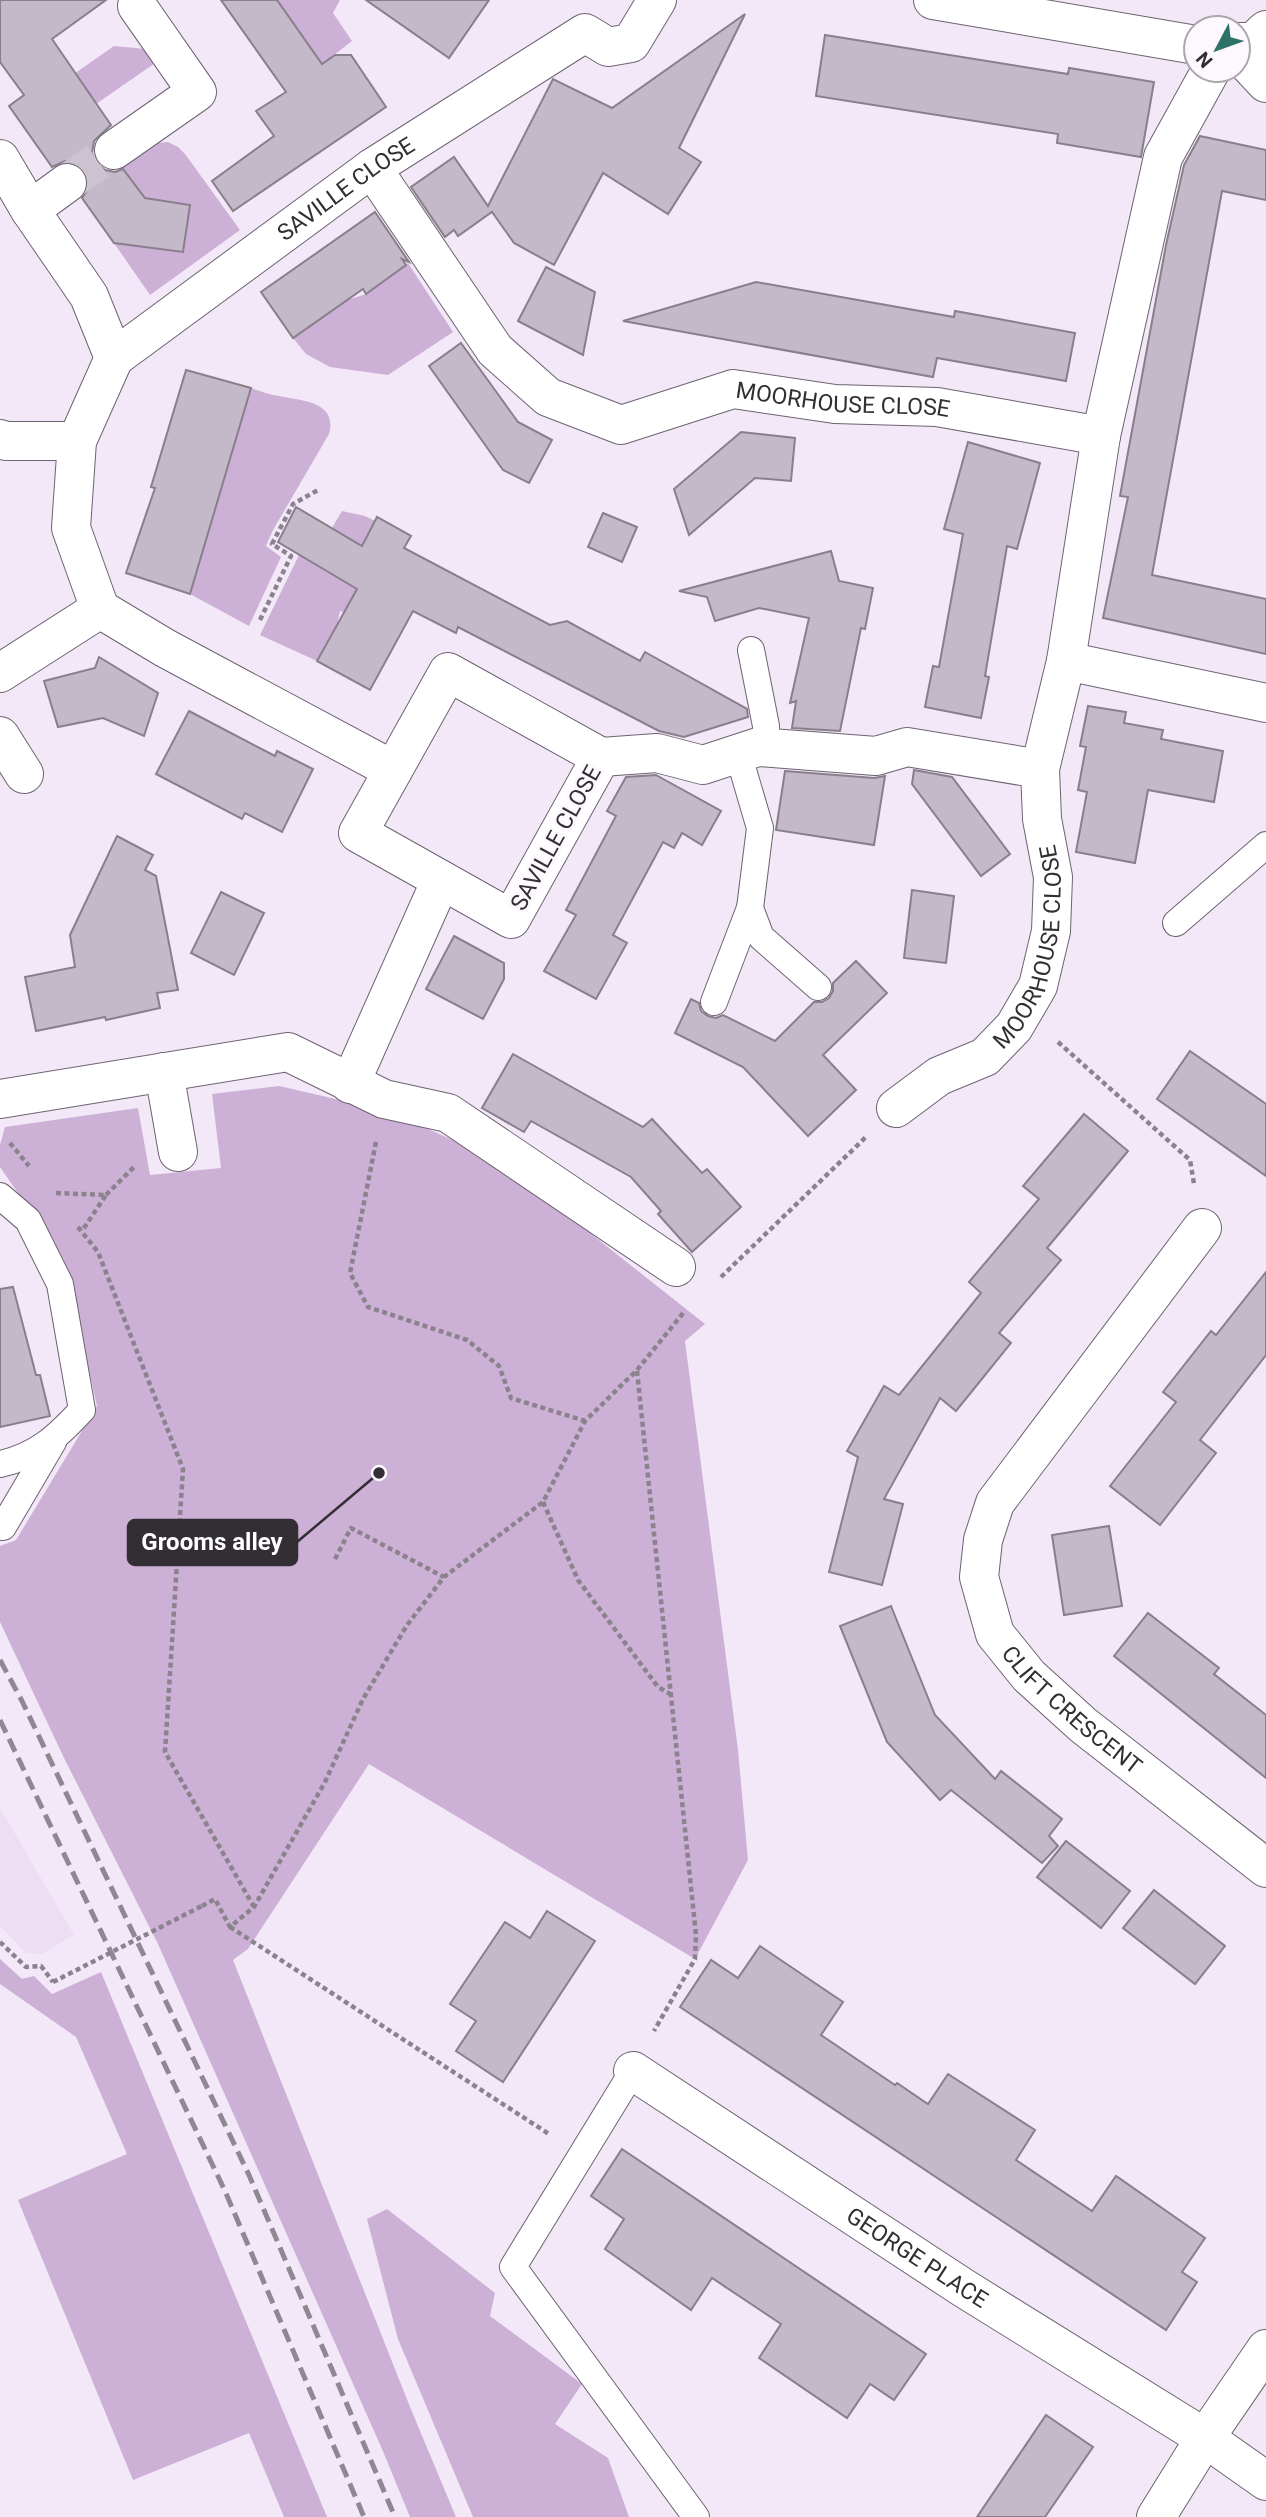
<svg xmlns="http://www.w3.org/2000/svg" width="1266" height="2517" font-family="Roboto,sans-serif">
	<rect width="100%" height="100%" fill="#f3e8f7"/>
	<!-- built -->
	<path fill="#eedef4" d="M 0,1808 L 74,1935 L 42,1954 L 26,1953 L 0,1926 Z"/>
	<!-- green -->
	<g fill="#ccb0d6">
		<path d="M 277,0 L 340,0 L 333,13 L 352,41 L 317,68 Z"/>
		<path d="M 114,46 L 146,49 L 155,63 L 96,104 L 74,74 Z"/>
		<path d="M 168,142 L 178,147 L 185,154 L 240,230 L 150,295 L 114,243 L 183,252 L 189,205 L 145,198 L 121,165 L 155,143 Z"/>
		<path d="M 408,263 L 453,332 L 388,375 L 330,367 L 306,354 L 293,338 L 347,300 L 366,294 Z"/>
		<path d="M 251,388 C 260,391 270,395 279,396 C 301,401 338,401 329,434 L 273,530 L 266,546 L 281,557 L 249,626 L 190,594 Z"/>
		<path d="M 342,511 L 365,516 L 401,534 L 348,614 L 340,611 L 337,625 L 317,661 L 260,635 L 299,555 L 312,562 Z"/>
		<path d="M 279,1086 L 340,1100 L 428,1129 L 480,1152 L 571,1218 L 705,1324 L 685,1341 L 738,1750 L 748,1860 L 695,1959 L 369,1764 L 248,1949 L 233,1960 L 410,2407 L 456,2517 L 410,2517 L 382,2449 L 158,1944 L 64,1758 L 0,1622 L 0,1546 L 16,1540 L 97,1406 L 64,1260 L 0,1167 L 0,1145 L 5,1127 L 138,1108 L 150,1175 L 221,1168 L 212,1094 Z"/>
		<path d="M 0,1959 L 22,1979 L 34,1976 L 52,1994 L 101,1972 L 327,2517 L 284,2517 L 249,2433 L 133,2480 L 18,2200 L 127,2154 L 76,2037 L 0,1984 Z"/>
		<path d="M 387,2209 L 495,2293 L 490,2316 L 582,2384 L 555,2424 L 608,2458 L 629,2517 L 473,2517 L 398,2339 L 367,2219 Z"/>
	</g>
	<!-- building -->
	<g fill="#c4b9c8" stroke="#897f8c" stroke-width="2">
		<path d="M 0,0 L 106,0 L 52,39 L 111,125 L 94,141 L 92,153 L 97,163 L 105,170 L 115,172 L 123,169 L 145,198 L 190,205 L 183,252 L 114,243 L 82,198 L 87,191 L 89,181 L 84,170 L 75,163 L 65,161 L 52,167 L 9,106 L 24,95 L 0,62 Z"/>
		<path d="M 221,0 L 277,0 L 322,64 L 335,55 L 351,55 L 386,107 L 233,211 L 212,181 L 274,136 L 256,111 L 286,92 Z"/>
		<path d="M 366,0 L 489,0 L 449,58 Z"/>
		<path d="M 745,14 L 679,148 L 701,162 L 668,214 L 603,173 L 554,265 L 514,243 L 492,212 L 458,236 L 454,230 L 445,237 L 411,187 L 454,157 L 488,206 L 553,79 L 612,108 Z"/>
		<path d="M 825,35 L 1068,74 L 1069,68 L 1154,82 L 1141,157 L 1057,143 L 1058,134 L 816,96 Z"/>
		<path d="M 1200,136 L 1266,150 L 1266,200 L 1222,191 L 1152,575 L 1266,599 L 1266,654 L 1103,618 L 1128,497 L 1120,496 L 1166,245 L 1184,165 Z"/>
		<path d="M 375,212 L 409,262 L 402,259 L 406,265 L 366,294 L 363,289 L 293,338 L 261,292 Z"/>
		<path d="M 546,267 L 595,292 L 583,355 L 518,321 Z"/>
		<path d="M 756,282 L 954,317 L 955,311 L 1075,333 L 1066,381 L 937,358 L 933,377 L 623,321 Z"/>
		<path d="M 461,343 L 518,422 L 552,440 L 529,483 L 503,470 L 429,366 Z"/>
		<path d="M 186,370 L 251,388 L 190,594 L 126,573 L 155,488 L 151,487 Z"/>
		<path d="M 741,432 L 795,438 L 791,481 L 755,478 L 689,535 L 674,489 Z"/>
		<path d="M 968,442 L 1040,463 L 1017,549 L 1007,546 L 985,676 L 989,677 L 981,718 L 925,707 L 933,666 L 939,667 L 963,534 L 944,529 Z"/>
		<path d="M 296,507 L 362,546 L 377,517 L 411,536 L 404,548 L 550,625 L 567,621 L 640,661 L 645,652 L 747,709 L 748,717 L 684,737 L 659,731 L 458,627 L 456,633 L 413,611 L 370,690 L 317,661 L 357,589 L 278,542 Z"/>
		<path d="M 603,513 L 637,527 L 622,562 L 588,547 Z"/>
		<path d="M 831,551 L 839,581 L 873,588 L 865,629 L 861,628 L 840,731 L 792,728 L 796,701 L 790,703 L 809,618 L 759,608 L 715,621 L 707,597 L 679,591 Z"/>
		<path d="M 99,657 L 158,693 L 144,736 L 103,718 L 58,727 L 44,681 L 95,668 Z"/>
		<path d="M 1088,706 L 1126,712 L 1124,723 L 1163,730 L 1161,739 L 1223,751 L 1214,802 L 1148,790 L 1135,863 L 1076,852 L 1087,792 L 1078,790 L 1086,747 L 1080,746 Z"/>
		<path d="M 189,711 L 275,756 L 277,751 L 313,769 L 282,832 L 245,813 L 242,819 L 156,774 Z"/>
		<path d="M 914,770 L 952,777 L 1010,854 L 981,876 L 912,784 Z"/>
		<path d="M 785,771 L 874,778 L 885,776 L 874,845 L 776,830 Z"/>
		<path d="M 656,775 L 721,811 L 702,845 L 682,833 L 674,848 L 663,842 L 613,935 L 627,943 L 596,999 L 544,971 L 576,915 L 566,910 L 616,816 L 607,811 L 626,777 Z"/>
		<path d="M 117,836 L 153,855 L 145,870 L 156,876 L 178,990 L 157,993 L 160,1008 L 106,1020 L 105,1017 L 36,1031 L 25,977 L 75,967 L 70,935 Z"/>
		<path d="M 912,890 L 954,896 L 946,963 L 904,958 Z"/>
		<path d="M 221,892 L 264,913 L 234,975 L 191,953 Z"/>
		<path d="M 454,936 L 504,963 L 504,979 L 483,1019 L 426,989 Z"/>
		<path d="M 856,961 L 887,993 L 823,1055 L 856,1090 L 808,1136 L 743,1067 L 675,1033 L 691,999 L 699,1003 L 701,1011 L 708,1016 L 716,1018 L 723,1015 L 775,1041 L 814,1002 L 822,1002 L 829,998 L 833,991 L 833,983 Z"/>
		<path d="M 1190,1051 L 1266,1104 L 1266,1176 L 1157,1099 Z"/>
		<path d="M 513,1054 L 643,1127 L 652,1119 L 702,1173 L 707,1169 L 741,1207 L 692,1252 L 658,1214 L 661,1211 L 631,1177 L 531,1121 L 524,1132 L 482,1108 Z"/>
		<path d="M 1084,1114 L 1128,1151 L 1047,1248 L 1061,1260 L 999,1333 L 1011,1343 L 956,1411 L 940,1398 L 884,1499 L 903,1504 L 882,1585 L 829,1572 L 858,1457 L 847,1451 L 884,1386 L 899,1395 L 981,1293 L 969,1282 L 1039,1199 L 1023,1186 Z"/>
		<path d="M 1266,1272 L 1266,1355 L 1200,1440 L 1216,1453 L 1160,1525 L 1110,1486 L 1176,1402 L 1163,1392 L 1211,1331 L 1216,1335 Z"/>
		<path d="M 13,1287 L 36,1375 L 40,1375 L 50,1416 L 0,1427 L 0,1289 Z"/>
		<path d="M 1109,1526 L 1122,1606 L 1064,1615 L 1052,1535 Z"/>
		<path d="M 891,1606 L 935,1715 L 995,1779 L 1001,1771 L 1062,1819 L 1049,1836 L 1058,1846 L 1042,1863 L 951,1790 L 940,1800 L 887,1742 L 840,1626 Z"/>
		<path d="M 1148,1613 L 1219,1668 L 1214,1674 L 1266,1715 L 1266,1778 L 1114,1656 Z"/>
		<path d="M 1066,1841 L 1130,1891 L 1101,1928 L 1037,1877 Z"/>
		<path d="M 1154,1890 L 1225,1946 L 1195,1984 L 1123,1928 Z"/>
		<path d="M 547,1911 L 595,1941 L 503,2082 L 456,2051 L 476,2021 L 450,2004 L 505,1922 L 530,1938 Z"/>
		<path d="M 760,1946 L 843,2002 L 821,2035 L 895,2085 L 897,2083 L 928,2104 L 948,2074 L 1035,2130 L 1016,2160 L 1092,2211 L 1116,2176 L 1205,2238 L 1182,2272 L 1197,2282 L 1166,2330 L 680,2007 L 711,1960 L 738,1978 Z"/>
		<path d="M 622,2149 L 926,2354 L 894,2400 L 870,2384 L 847,2418 L 759,2358 L 781,2324 L 712,2278 L 691,2310 L 605,2249 L 624,2219 L 591,2196 Z"/>
		<path d="M 1046,2415 L 1093,2447 L 1045,2517 L 977,2517 Z"/>
	</g>
	<g fill="none" stroke-linecap="round" stroke-linejoin="round">
		<!-- street-tunnel -->
		<path stroke="#cdc3d0" stroke-width="38" stroke-dasharray="38 19" stroke-linecap="butt" d="M 67,183 L 114,150"/>
		<defs>
			<g id="lane">
				<path d="M 751,650 L 766,726 L 766,748"/>
				<path d="M 750,908 L 761,937 L 818,987"/>
				<path d="M 1176,923 L 1266,845"/>
				<path d="M 714,1002 L 750,908 L 760,828 L 738,753"/>
				<path d="M 0,1196 L 28,1220 L 60,1284 L 82,1410 C 57,1437 37,1456 0,1464"/>
				<path d="M 3,1527 L 53,1442"/>
				<path d="M 633,2071 L 513,2267 L 696,2517"/>
			</g>
			<g id="street">
				<path d="M 933,0 L 1196,45"/>
				<path d="M 1238,42 L 1253,42 L 1266,30"/>
				<path d="M 1238,53 L 1266,83"/>
				<path d="M 114,150 L 197,92 L 137,6"/>
				<path d="M 0,159 L 30,210 L 89,296 L 114,358 L 77,441 L 71,528 L 100,609 L 165,648 L 393,770"/>
				<path id="s1" d="M 372,168 L 495,350 L 548,397 L 621,425 L 733,389 L 835,404 L 937,407 L 1101,436"/>
				<path d="M 30,210 L 67,183"/>
				<path id="s2" d="M 114,358 L 372,168 L 585,33 L 608,47 L 631,43 L 657,0"/>
				<path d="M 0,439 L 6,441 L 77,441"/>
				<path d="M 1066,661 L 1266,703"/>
				<path d="M 448,672 L 601,757 L 511,919 L 358,833 Z"/>
				<path d="M 0,673 L 100,609"/>
				<path d="M 0,736 L 24,774"/>
				<path d="M 601,757 L 657,753 L 703,765 L 758,747 L 876,756 L 907,747 L 1040,769"/>
				<path d="M 164,1072 L 178,1152"/>
				<path d="M 350,1084 L 441,880"/>
				<path d="M 0,1099 L 288,1052 L 384,1099 L 448,1113 L 676,1267"/>
				<path id="s3" d="M 896,1108 L 939,1076 L 985,1057 L 1014,1027 L 1038,986 L 1051,931 L 1053,877 L 1042,819 L 1040,769 L 1066,661 L 1101,436 L 1163,157 L 1211,70"/>
				<path id="s4" d="M 1202,1228 L 995,1503 L 983,1540 L 979,1577 L 995,1634 L 1029,1676 L 1083,1725 L 1266,1868"/>
				<path id="s5" d="M 633,2071 L 962,2287 L 1205,2438 L 1266,2481"/>
				<path d="M 1156,2517 L 1205,2438 L 1266,2349"/>
			</g>
		</defs>
		<!-- lane casing -->
		<use href="#lane" stroke="#6d6371" stroke-width="28"/>
		<!-- street casing -->
		<use href="#street" stroke="#6d6371" stroke-width="40"/>
		<!-- path -->
		<g stroke="#8a828c" stroke-width="4.5" stroke-dasharray="5 3.5" stroke-linecap="butt">
			<path d="M 260,620 L 291,556 L 272,544 L 293,504 L 318,490"/>
			<path d="M 1058,1042 L 1190,1160 L 1194,1184"/>
			<path d="M 376,1142 L 350,1273 L 368,1307 L 467,1340 L 499,1366 L 511,1398 L 585,1421"/>
			<path d="M 10,1143 L 29,1166"/>
			<path d="M 56,1193 L 106,1195 L 82,1231"/>
			<path d="M 106,1195 L 135,1166"/>
			<path d="M 78,1227 L 98,1252 L 183,1469 L 165,1752 L 254,1907"/>
			<path d="M 721,1277 L 866,1137"/>
			<path d="M 637,1371 L 696,1935 L 695,1959 L 654,2031"/>
			<path d="M 543,1502 L 578,1580 L 658,1687 L 672,1695"/>
			<path d="M 335,1559 L 351,1528 L 444,1577"/>
			<path d="M 202,1906 L 215,1899 L 230,1927 L 254,1907 L 325,1782 L 363,1699 L 407,1625 L 444,1577 L 543,1502 L 585,1421 L 637,1370 L 684,1312"/>
			<path d="M 230,1927 L 549,2134"/>
			<path d="M 0,1942 L 26,1967 L 41,1966 L 53,1982"/>
		</g>
		<!-- lane -->
		<use href="#lane" stroke="#fff" stroke-width="26"/>
		<!-- street -->
		<use href="#street" stroke="#fff" stroke-width="38"/>
		<!-- rail -->
		<g stroke="#8f8892" stroke-width="5" stroke-dasharray="14 7" stroke-linecap="butt">
			<path d="M 0,1660 L 22,1701 L 249,2175 L 395,2517"/>
			<path d="M 0,1720 L 225,2191 L 364,2517"/>
		</g>
		<!-- path-bridge -->
		<path stroke="#8a828c" stroke-width="4.5" stroke-dasharray="5 3.5" stroke-linecap="butt" d="M 53,1982 L 202,1906"/>
	</g>
	<g text-anchor="middle" dominant-baseline="central" stroke-width="6" stroke-linejoin="round" paint-order="stroke">
		<!-- street labels -->
		<g font-size="23" fill="#332e34" stroke="#fdf8fe">
			<text stroke="none"><textPath href="#s2" startOffset="287">SAVILLE CLOSE</textPath></text>
			<text stroke="none"><textPath href="#s1" startOffset="597">MOORHOUSE CLOSE</textPath></text>
			<text transform="translate(556 838) rotate(-61)">SAVILLE CLOSE</text>
			<text stroke="none"><textPath href="#s3" startOffset="228">MOORHOUSE CLOSE</textPath></text>
			<text stroke="none"><textPath href="#s4" startOffset="588">CLIFT CRESCENT</textPath></text>
			<text stroke="none"><textPath href="#s5" startOffset="340">GEORGE PLACE</textPath></text>
		</g>
	</g>
	<!-- callouts -->
	<path fill="none" stroke="#332e34" stroke-width="2.5" d="M379 1473L297 1542"/>
	<circle fill="#332e34" stroke="#fdf8fe" stroke-width="2.5" cx="379" cy="1473" r="7"/>
	<rect fill="#332e34" stroke="#332e34" stroke-width="2.5" x="128" y="1520" width="169" height="45" rx="7"/>
	<g font-size="24" text-anchor="middle" font-weight="bold" fill="#fff">
		<text x="212" y="1550">Grooms alley</text>
	</g>
	<!-- north arrow -->
	<g transform="translate(1217 49) rotate(229)"><circle r="33" fill="#fdf8fe" stroke="#aca7ad" stroke-width="2"/>
	<path d="M0-5L12 26L0 18L-12 26Z" fill="#2d7266"/>
	<text y="-10" font-size="19" font-weight="bold" text-anchor="middle" fill="#332e34">N</text>
	</g>
</svg>
